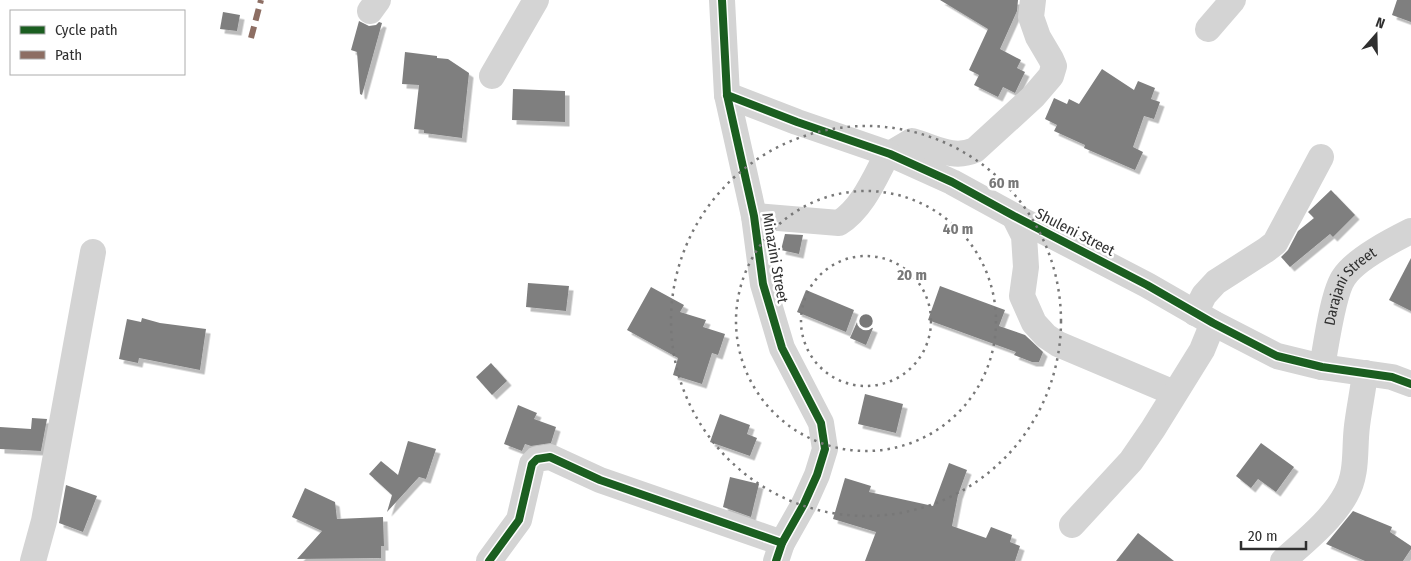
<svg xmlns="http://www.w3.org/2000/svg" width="1411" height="561" font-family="'Fira Sans Condensed',sans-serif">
	<defs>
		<filter id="shadow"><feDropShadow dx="4.5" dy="4.5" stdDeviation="0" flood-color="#0004"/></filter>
	</defs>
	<rect width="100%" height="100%" fill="#fff"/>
	<!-- building -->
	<g fill="#7f7f7f" filter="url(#shadow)">
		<path d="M 940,0 L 1018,0 L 1017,11 L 1000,49 L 1021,60 L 1017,68 L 1025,72 L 1015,93 L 1003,87 L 998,97 L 974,85 L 979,75 L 969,70 L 988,29 Z"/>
		<path d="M 1397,0 L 1411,0 L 1411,22 L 1392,15 Z"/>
		<path d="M 223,12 L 240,15 L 237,31 L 220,29 Z"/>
		<path d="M 359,21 L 369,26 L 376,25 L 379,22 L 382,23 L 362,95 L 360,94 L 357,52 L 351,50 Z"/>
		<path d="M 405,52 L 437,56 L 437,58 L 448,59 L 469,73 L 462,138 L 424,133 L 424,130 L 414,129 L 419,85 L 402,84 Z"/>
		<path d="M 1102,69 L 1134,90 L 1138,81 L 1155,88 L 1151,99 L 1160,102 L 1154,119 L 1144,116 L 1133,147 L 1143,152 L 1135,170 L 1084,148 L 1085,145 L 1054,131 L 1057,125 L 1045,119 L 1054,98 L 1067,104 L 1069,99 L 1079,104 Z"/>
		<path d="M 513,89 L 565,91 L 565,122 L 512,120 Z"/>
		<path d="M 1331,190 L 1355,215 L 1333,237 L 1330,234 L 1290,267 L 1281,257 L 1288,250 L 1298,231 L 1314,218 L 1308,212 Z"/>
		<path d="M 785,234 L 803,235 L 799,254 L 781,250 Z"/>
		<path d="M 1411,258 L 1411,311 L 1389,300 Z"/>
		<path d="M 528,283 L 569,286 L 566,311 L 526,307 Z"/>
		<path d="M 940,286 L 1005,310 L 999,326 L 1025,335 L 1043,352 L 1039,362 L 1032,362 L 1014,355 L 1016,352 L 928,320 Z"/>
		<path d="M 651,287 L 684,305 L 680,312 L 706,320 L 703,327 L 725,334 L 718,355 L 712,353 L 702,384 L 673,375 L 678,358 L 627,330 Z"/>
		<path d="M 806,290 L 854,310 L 846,332 L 797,312 Z"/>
		<path d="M 142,318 L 160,323 L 206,329 L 200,370 L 139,358 L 138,363 L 119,359 L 127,319 L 141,322 Z"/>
		<path d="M 857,322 L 873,328 L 866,345 L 850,338 Z"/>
		<path d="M 491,363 L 507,381 L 492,395 L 476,377 Z"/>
		<path d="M 865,394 L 903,404 L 896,433 L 858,424 Z"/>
		<path d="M 518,405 L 537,413 L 534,419 L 556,427 L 551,443 L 531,446 L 525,444 L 522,451 L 504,444 Z"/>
		<path d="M 720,414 L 750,425 L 747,434 L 757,438 L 750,456 L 710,442 Z"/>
		<path d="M 32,418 L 47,419 L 41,451 L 0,449 L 0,427 L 31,429 Z"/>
		<path d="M 408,441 L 436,449 L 426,479 L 419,477 L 387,512 L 392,495 L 369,474 L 381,461 L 398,475 Z"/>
		<path d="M 1261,443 L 1294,467 L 1276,492 L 1258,479 L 1251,488 L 1236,476 Z"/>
		<path d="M 949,463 L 967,470 L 958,495 L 952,526 L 986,538 L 991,527 L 1012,535 L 1010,542 L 1020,546 L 1015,561 L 865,561 L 876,532 L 833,519 L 845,478 L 871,486 L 869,492 L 933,506 Z"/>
		<path d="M 730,477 L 759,484 L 751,517 L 723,507 Z"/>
		<path d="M 66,485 L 97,496 L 83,532 L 59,523 Z"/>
		<path d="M 305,488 L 335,502 L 337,519 L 383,517 L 384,546 L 381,546 L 381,558 L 297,559 L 322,531 L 292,517 Z"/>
		<path d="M 1353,511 L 1392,527 L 1390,532 L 1411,546 L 1411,549 L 1403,561 L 1365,561 L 1326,544 Z"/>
		<path d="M 1138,533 L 1174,561 L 1116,561 Z"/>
	</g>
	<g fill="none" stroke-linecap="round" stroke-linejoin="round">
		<!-- minor -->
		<g stroke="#d4d4d4" stroke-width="26">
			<path d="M 722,0 L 727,95 L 754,216 L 763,284 L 782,348 L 821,423 L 825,449 L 817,475 L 804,504 L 782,543 L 776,561"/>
			<path d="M 370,11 L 378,0"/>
			<path d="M 1208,29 L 1233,0"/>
			<path d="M 492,76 L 536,0"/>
			<path d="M 727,95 L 797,122 L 890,154 L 952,182 L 1014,216 L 1147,285 L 1213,323 L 1277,356 L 1322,367 L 1392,377 L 1411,384"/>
			<path d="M 890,154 L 912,141 C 934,147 953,160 975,150 L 1033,97 L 1051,76 L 1054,66 L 1051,59 L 1038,37 L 1031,17 L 1033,0"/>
			<path d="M 754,216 L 839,223 C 863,208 875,177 888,153"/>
			<path d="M 1014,216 L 1024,236 L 1026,267 L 1022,296 L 1034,323 L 1046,336 L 1058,344 L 1174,393"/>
			<path d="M 1195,313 L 1204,295 L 1216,282 L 1266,250 L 1275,243 L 1321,157"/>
			<path id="s1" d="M 1322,367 C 1326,346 1333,292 1344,277 C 1356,259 1391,241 1411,231"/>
			<path d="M 1072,525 L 1131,461 L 1153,429 L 1202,350 L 1213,323"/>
			<path d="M 33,561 L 44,521 L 93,252"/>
			<path d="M 489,561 L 519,520 L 532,464 L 537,459 L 550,457 L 600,480 L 782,543"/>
			<path d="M 1283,561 C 1305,541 1332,520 1346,494 C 1358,473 1354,449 1357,426 C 1359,409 1363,391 1365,373"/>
		</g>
		<!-- quiet -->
		<path stroke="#8d6e63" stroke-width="6" stroke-dasharray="12 6" stroke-linecap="butt" d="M 251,38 L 261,0"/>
		<defs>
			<g id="cycleway">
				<path d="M 722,0 L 727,95 L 754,216 L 763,284 L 782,348 L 821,423 L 825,449 L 817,475 L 804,504 L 782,543 L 776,561"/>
				<path d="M 727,95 L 797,122 L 890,154 L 952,182 L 1014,216 L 1147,285 L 1213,323 L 1277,356 L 1322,367 L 1392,377 L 1411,384"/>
				<path d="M 489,561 L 519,520 L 532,464 L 537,459 L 550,457 L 600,480 L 782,543"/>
			</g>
		</defs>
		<!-- cycleway casing -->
		<use href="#cycleway" stroke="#fff" stroke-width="11"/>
		<!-- cycleway -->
		<use href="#cycleway" stroke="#1b5e20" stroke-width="8"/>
	</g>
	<!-- distance rings -->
	<g fill="none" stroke="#787878" stroke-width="2.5" stroke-dasharray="2.5 5">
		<circle cx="866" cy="321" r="65"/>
		<circle cx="866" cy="321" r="130"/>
		<circle cx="866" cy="321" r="195"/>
	</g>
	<g text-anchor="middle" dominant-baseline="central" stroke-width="5" stroke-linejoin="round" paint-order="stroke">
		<!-- street labels -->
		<g font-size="15" fill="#2f2f2f" stroke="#fff">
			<text transform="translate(1075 232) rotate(27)">Shuleni Street</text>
			<text transform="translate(775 258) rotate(80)">Minazini Street</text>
			<text stroke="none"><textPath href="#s1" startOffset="88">Darajani Street</textPath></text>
		</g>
	</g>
	<circle cx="866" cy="321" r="8" fill="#787878" stroke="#fff" stroke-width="2.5"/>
	<g font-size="15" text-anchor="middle" font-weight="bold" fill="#787878" stroke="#fff" stroke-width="5" stroke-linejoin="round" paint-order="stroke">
		<text x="1004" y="188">60 m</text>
		<text x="958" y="234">40 m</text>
		<text x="912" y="280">20 m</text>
	</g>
	<!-- legend -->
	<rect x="10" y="10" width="175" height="65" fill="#ffffff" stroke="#acacac"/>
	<rect x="20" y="26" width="25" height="8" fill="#1b5e20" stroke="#acacac"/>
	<text x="55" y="35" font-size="15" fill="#2f2f2f">Cycle path</text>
	<rect x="20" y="51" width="25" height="8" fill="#8d6e63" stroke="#acacac"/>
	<text x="55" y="60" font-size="15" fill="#2f2f2f">Path</text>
	<!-- north arrow -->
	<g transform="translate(1376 35) rotate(20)" stroke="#ffffff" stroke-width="4" paint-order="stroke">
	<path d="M0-4L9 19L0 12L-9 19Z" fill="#2f2f2f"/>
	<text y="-8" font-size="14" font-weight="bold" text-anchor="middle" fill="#2f2f2f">N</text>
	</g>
	<!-- scale -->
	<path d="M1241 541v8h65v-8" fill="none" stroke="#2f2f2f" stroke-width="2.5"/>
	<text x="1248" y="541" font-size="15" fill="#2f2f2f" stroke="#ffffff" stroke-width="4" paint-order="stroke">20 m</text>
</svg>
